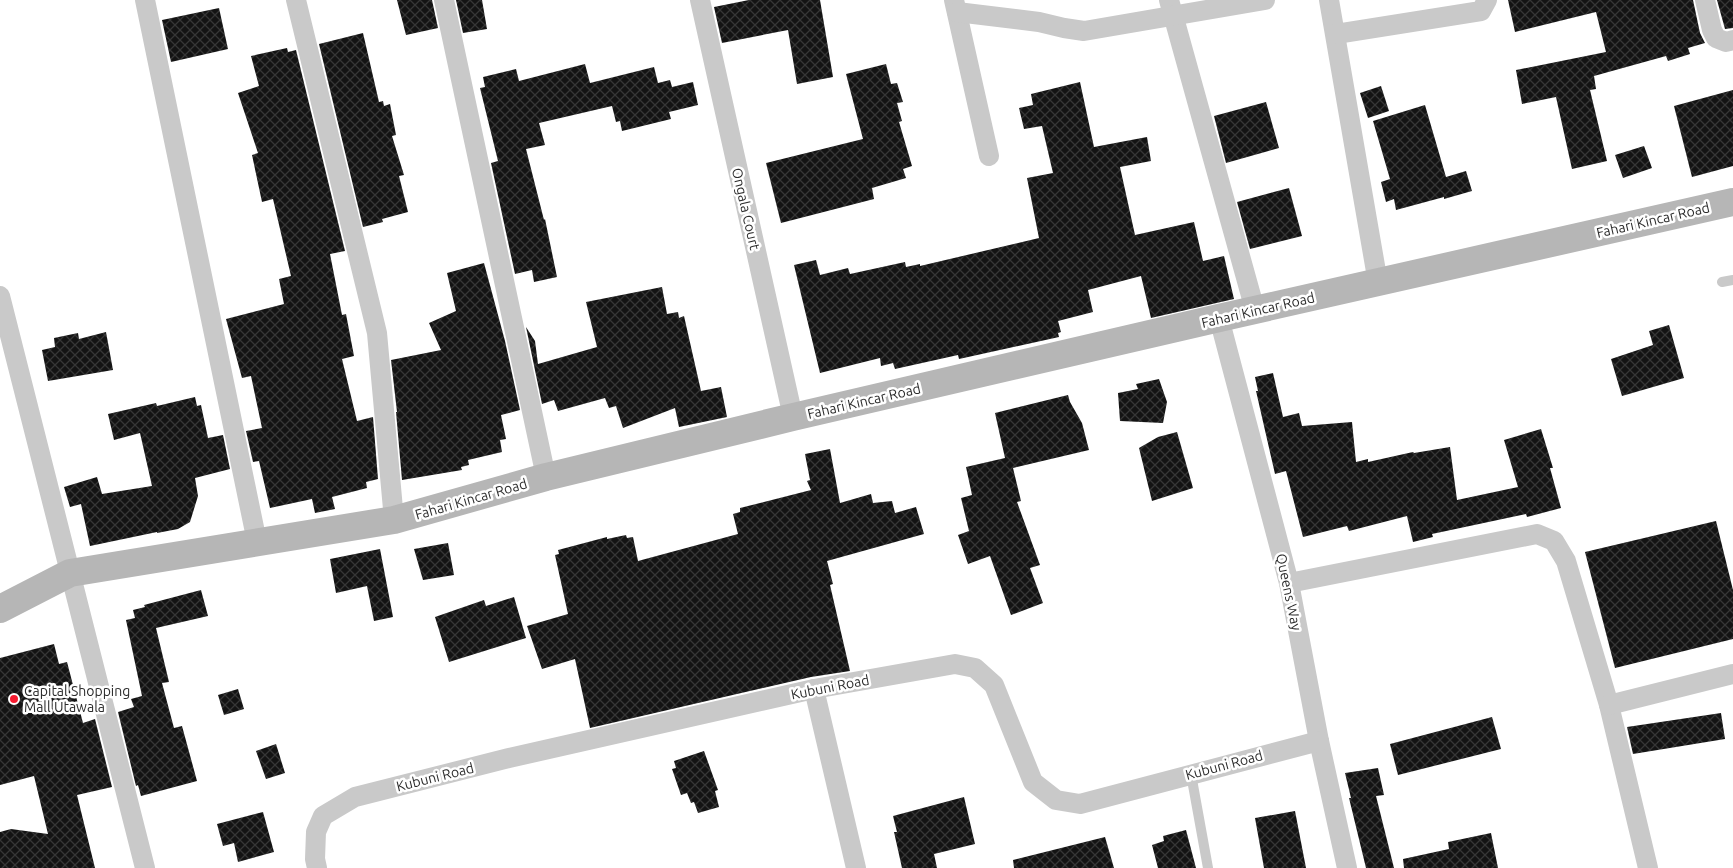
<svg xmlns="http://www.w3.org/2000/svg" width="1733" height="868" font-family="Ubuntu,sans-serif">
	<defs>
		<pattern id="building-cross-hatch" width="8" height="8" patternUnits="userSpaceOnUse" patternTransform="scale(1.25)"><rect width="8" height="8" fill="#131313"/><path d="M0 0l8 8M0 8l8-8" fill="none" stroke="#363636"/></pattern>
	</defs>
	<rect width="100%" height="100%" fill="#fff"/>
	<!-- building -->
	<g fill="url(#building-cross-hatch)">
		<path d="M 397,0 L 432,0 L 438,28 L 406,35 Z"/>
		<path d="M 456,0 L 482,0 L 487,29 L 463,33 Z"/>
		<path d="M 749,0 L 820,0 L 833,77 L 797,84 L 788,30 L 722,43 L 714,7 Z"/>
		<path d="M 1508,0 L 1693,0 L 1700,33 L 1705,43 L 1688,48 L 1690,54 L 1668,61 L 1666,56 L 1594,76 L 1596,89 L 1590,90 L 1607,161 L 1572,169 L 1556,97 L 1522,104 L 1516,70 L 1606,52 L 1596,12 L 1515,32 Z"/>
		<path d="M 1717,0 L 1733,0 L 1733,28 L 1725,29 Z"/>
		<path d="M 219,8 L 228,49 L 171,62 L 162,20 Z"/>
		<path d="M 363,33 L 379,102 L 383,101 L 384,106 L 390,104 L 396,135 L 392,136 L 404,175 L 399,176 L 408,212 L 382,219 L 383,222 L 363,227 L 319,44 Z"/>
		<path d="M 287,48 L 288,52 L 296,50 L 345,251 L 330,254 L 342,315 L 346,314 L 354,356 L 342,359 L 357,421 L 373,417 L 378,479 L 366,482 L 367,488 L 332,497 L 335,509 L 315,513 L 312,499 L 270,508 L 259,461 L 253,462 L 246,431 L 262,428 L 251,376 L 242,378 L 226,319 L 284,304 L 279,279 L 291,276 L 273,199 L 262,202 L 252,155 L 258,153 L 238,93 L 259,86 L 251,56 Z"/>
		<path d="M 585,64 L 590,83 L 654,67 L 658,83 L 670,80 L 672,87 L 693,82 L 698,105 L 669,112 L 671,119 L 622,131 L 620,121 L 616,122 L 612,106 L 539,123 L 545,145 L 526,149 L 544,220 L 545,219 L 557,277 L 534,282 L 532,270 L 515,274 L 491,163 L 498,161 L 480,88 L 485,87 L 483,77 L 516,69 L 519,81 Z"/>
		<path d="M 886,64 L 891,84 L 897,83 L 903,102 L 897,103 L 902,121 L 899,122 L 912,166 L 903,169 L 906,178 L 872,188 L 874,199 L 781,223 L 766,163 L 863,139 L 846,74 Z"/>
		<path d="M 1080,82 L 1094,147 L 1147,137 L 1151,161 L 1120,167 L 1135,235 L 1194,222 L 1203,261 L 1224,256 L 1234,299 L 1151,318 L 1141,276 L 1088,290 L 1093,312 L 1058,321 L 1061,332 L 1058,333 L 1059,337 L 959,359 L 958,355 L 895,369 L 893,363 L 881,366 L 880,358 L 820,373 L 794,265 L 816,260 L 820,275 L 848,268 L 850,274 L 905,262 L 906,267 L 920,264 L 920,266 L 1039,238 L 1027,178 L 1053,173 L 1042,126 L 1024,129 L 1019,108 L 1033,105 L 1031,94 Z"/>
		<path d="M 1381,86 L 1389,111 L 1368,118 L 1360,93 Z"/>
		<path d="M 1733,90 L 1733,166 L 1692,177 L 1674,106 Z"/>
		<path d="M 1266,102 L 1279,148 L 1226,163 L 1214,116 Z"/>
		<path d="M 1425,105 L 1446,177 L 1466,171 L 1472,191 L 1444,199 L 1444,197 L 1396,210 L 1394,199 L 1386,202 L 1381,182 L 1390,179 L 1373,121 Z"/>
		<path d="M 1644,146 L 1652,168 L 1623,178 L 1615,155 Z"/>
		<path d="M 1289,188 L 1302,236 L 1250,249 L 1237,202 Z"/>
		<path d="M 484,263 L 505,341 L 520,410 L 501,415 L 506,439 L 500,440 L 502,452 L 468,460 L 469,465 L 461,467 L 462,470 L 402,480 L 396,412 L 397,412 L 391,360 L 441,350 L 429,323 L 456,311 L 447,273 Z"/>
		<path d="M 662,287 L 667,314 L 678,312 L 679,318 L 684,316 L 701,391 L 721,387 L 727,417 L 679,427 L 675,408 L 623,428 L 616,406 L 609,408 L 605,398 L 558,411 L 554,400 L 542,404 L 526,327 L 535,341 L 538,364 L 597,347 L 586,302 Z"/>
		<path d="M 1669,325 L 1684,378 L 1622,396 L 1611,359 L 1653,345 L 1649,331 Z"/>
		<path d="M 106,332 L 113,370 L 48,381 L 42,350 L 55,347 L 54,338 L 78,333 L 79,339 Z"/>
		<path d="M 1273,373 L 1283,417 L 1299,413 L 1302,426 L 1352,422 L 1356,462 L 1368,459 L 1368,462 L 1413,452 L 1414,453 L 1450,447 L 1457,500 L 1518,487 L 1504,440 L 1541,429 L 1553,468 L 1550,468 L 1561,508 L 1527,517 L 1526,514 L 1432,534 L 1433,537 L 1413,542 L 1407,516 L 1349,531 L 1347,526 L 1303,537 L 1286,471 L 1275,474 L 1256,391 L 1258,391 L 1255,377 Z"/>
		<path d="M 1159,379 L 1167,402 L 1163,423 L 1120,421 L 1118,393 L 1138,389 L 1136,384 Z"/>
		<path d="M 1068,395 L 1070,402 L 1082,423 L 1089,450 L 1013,468 L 1021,501 L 1017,502 L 1040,565 L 1030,568 L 1043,603 L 1011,615 L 990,556 L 968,564 L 958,535 L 969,531 L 961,498 L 972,495 L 966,467 L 1005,458 L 995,413 Z"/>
		<path d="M 195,397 L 197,406 L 201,405 L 208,438 L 223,435 L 230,469 L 195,478 L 198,496 L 190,522 L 178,529 L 157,533 L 157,532 L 90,546 L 81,504 L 70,507 L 64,487 L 97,477 L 102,494 L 152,486 L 140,433 L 114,440 L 108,414 L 156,403 L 157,406 Z"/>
		<path d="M 1177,432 L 1193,488 L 1152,501 L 1139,448 L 1158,437 Z"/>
		<path d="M 830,449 L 840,503 L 871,494 L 873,503 L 892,501 L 895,513 L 916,507 L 924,534 L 827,561 L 833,584 L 830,585 L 850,671 L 811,677 L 590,728 L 575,659 L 542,669 L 527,626 L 568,614 L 555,555 L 559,554 L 558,550 L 607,537 L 607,539 L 626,535 L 627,538 L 633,537 L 638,561 L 738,534 L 733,514 L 740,512 L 740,508 L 811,490 L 807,481 L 810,480 L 805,454 Z"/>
		<path d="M 1716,521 L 1733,590 L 1733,639 L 1615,668 L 1585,552 Z"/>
		<path d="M 448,543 L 454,575 L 423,580 L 414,549 Z"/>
		<path d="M 380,549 L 393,617 L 374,621 L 367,586 L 336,593 L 330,559 Z"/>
		<path d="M 201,590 L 208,616 L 156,628 L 169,682 L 162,683 L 174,728 L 182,726 L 197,781 L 141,796 L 138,785 L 136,786 L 118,712 L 134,707 L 131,699 L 142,696 L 126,620 L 135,618 L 133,610 L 145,607 L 144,605 Z"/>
		<path d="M 514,597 L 526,638 L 449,662 L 435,617 L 484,600 L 486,606 Z"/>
		<path d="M 54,644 L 59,664 L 67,662 L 83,723 L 95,719 L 112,787 L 77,795 L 95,868 L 0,868 L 0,832 L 11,829 L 48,834 L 34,776 L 0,785 L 0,658 Z"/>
		<path d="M 238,689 L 244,709 L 224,715 L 218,695 Z"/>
		<path d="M 1721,713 L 1725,739 L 1633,754 L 1627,727 Z"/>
		<path d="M 1492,717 L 1501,749 L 1398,775 L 1390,744 Z"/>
		<path d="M 276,744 L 285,773 L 266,779 L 256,751 Z"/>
		<path d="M 704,751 L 718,790 L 715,791 L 719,807 L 698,813 L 694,802 L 691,803 L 687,793 L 681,795 L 672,769 L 676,768 L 674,761 Z"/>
		<path d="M 1378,768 L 1384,795 L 1376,796 L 1394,868 L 1366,868 L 1349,798 L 1351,798 L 1345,773 Z"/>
		<path d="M 964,797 L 975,844 L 934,854 L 937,868 L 902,868 L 894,832 L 897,832 L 893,816 Z"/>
		<path d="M 1295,811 L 1306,868 L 1264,868 L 1255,818 Z"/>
		<path d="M 263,812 L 274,852 L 238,862 L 234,843 L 223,846 L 217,824 Z"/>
		<path d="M 1186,830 L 1196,868 L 1158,868 L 1152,845 L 1164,841 L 1163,836 Z"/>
		<path d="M 1491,833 L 1498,868 L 1404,868 L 1403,859 L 1449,849 L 1448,842 Z"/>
		<path d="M 1105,837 L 1114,868 L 1014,868 L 1013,860 Z"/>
	</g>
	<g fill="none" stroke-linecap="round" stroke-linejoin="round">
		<!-- lane -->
		<g stroke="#c9c9c9" stroke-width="10">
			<path d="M 1722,282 L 1733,280"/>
			<path d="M 1191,774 L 1208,868"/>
		</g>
		<!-- street -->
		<g stroke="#c9c9c9" stroke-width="20">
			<path d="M 145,0 L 257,542"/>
			<path d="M 296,0 L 377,333 L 394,520"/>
			<path d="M 444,0 L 546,477"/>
			<path d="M 700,0 L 793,417"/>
			<path d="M 954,0 L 989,156"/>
			<path d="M 1169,0 L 1255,310"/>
			<path d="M 1329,0 L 1378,283"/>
			<path d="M 1705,0 L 1712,30 L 1716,38 L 1726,42 L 1733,40"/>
			<path d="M 957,12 L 1039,22 L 1064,28 L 1084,31 L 1265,0"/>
			<path d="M 1336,34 L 1481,11 L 1487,0"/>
			<path d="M 0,296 L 145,868"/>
			<path d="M 1219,318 L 1289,583 L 1319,741 L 1347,868"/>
			<path d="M 1289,583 L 1537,534 L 1554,541 L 1566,561 L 1609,705 L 1648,868"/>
			<path d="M 814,689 L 856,868"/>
			<path d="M 1609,705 L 1733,674"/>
			<path d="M 317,868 L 315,859 L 316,832 L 323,816 L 355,797 L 509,758 L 814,689 L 955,664 L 975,668 L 994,685 L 1033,782 L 1056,800 L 1080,804 L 1319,741"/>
		</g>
		<!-- secondary -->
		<path stroke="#b6b6b6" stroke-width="28" d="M 0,609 L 70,573 L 394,520 L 546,477 L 793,417 L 1219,318 L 1733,202"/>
	</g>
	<!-- markers -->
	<circle fill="#f61a2f" stroke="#fff" stroke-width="2" cx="14" cy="699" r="5"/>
	<g text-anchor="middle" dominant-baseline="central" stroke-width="5" stroke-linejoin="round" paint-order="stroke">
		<!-- street labels -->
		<g font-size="14" fill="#2c2c2c" stroke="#fff">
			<text transform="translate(746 209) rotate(77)">Ongala Court</text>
			<text transform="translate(1653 220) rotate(-13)">Fahari Kincar Road</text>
			<text transform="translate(1258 310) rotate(-13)">Fahari Kincar Road</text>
			<text transform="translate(864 401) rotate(-13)">Fahari Kincar Road</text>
			<text transform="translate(471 499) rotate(-16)">Fahari Kincar Road</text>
			<text transform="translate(1289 592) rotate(78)">Queens Way</text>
			<text transform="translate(830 687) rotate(-11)">Kubuni Road</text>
			<text transform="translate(1224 765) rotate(-15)">Kubuni Road</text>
			<text transform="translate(435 777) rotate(-14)">Kubuni Road</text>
		</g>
		<!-- poi labels -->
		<g font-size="14" fill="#2c2c2c" stroke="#fff" text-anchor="start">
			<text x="24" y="691">Capital Shopping<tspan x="24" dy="16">Mall Utawala</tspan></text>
		</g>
	</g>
</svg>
